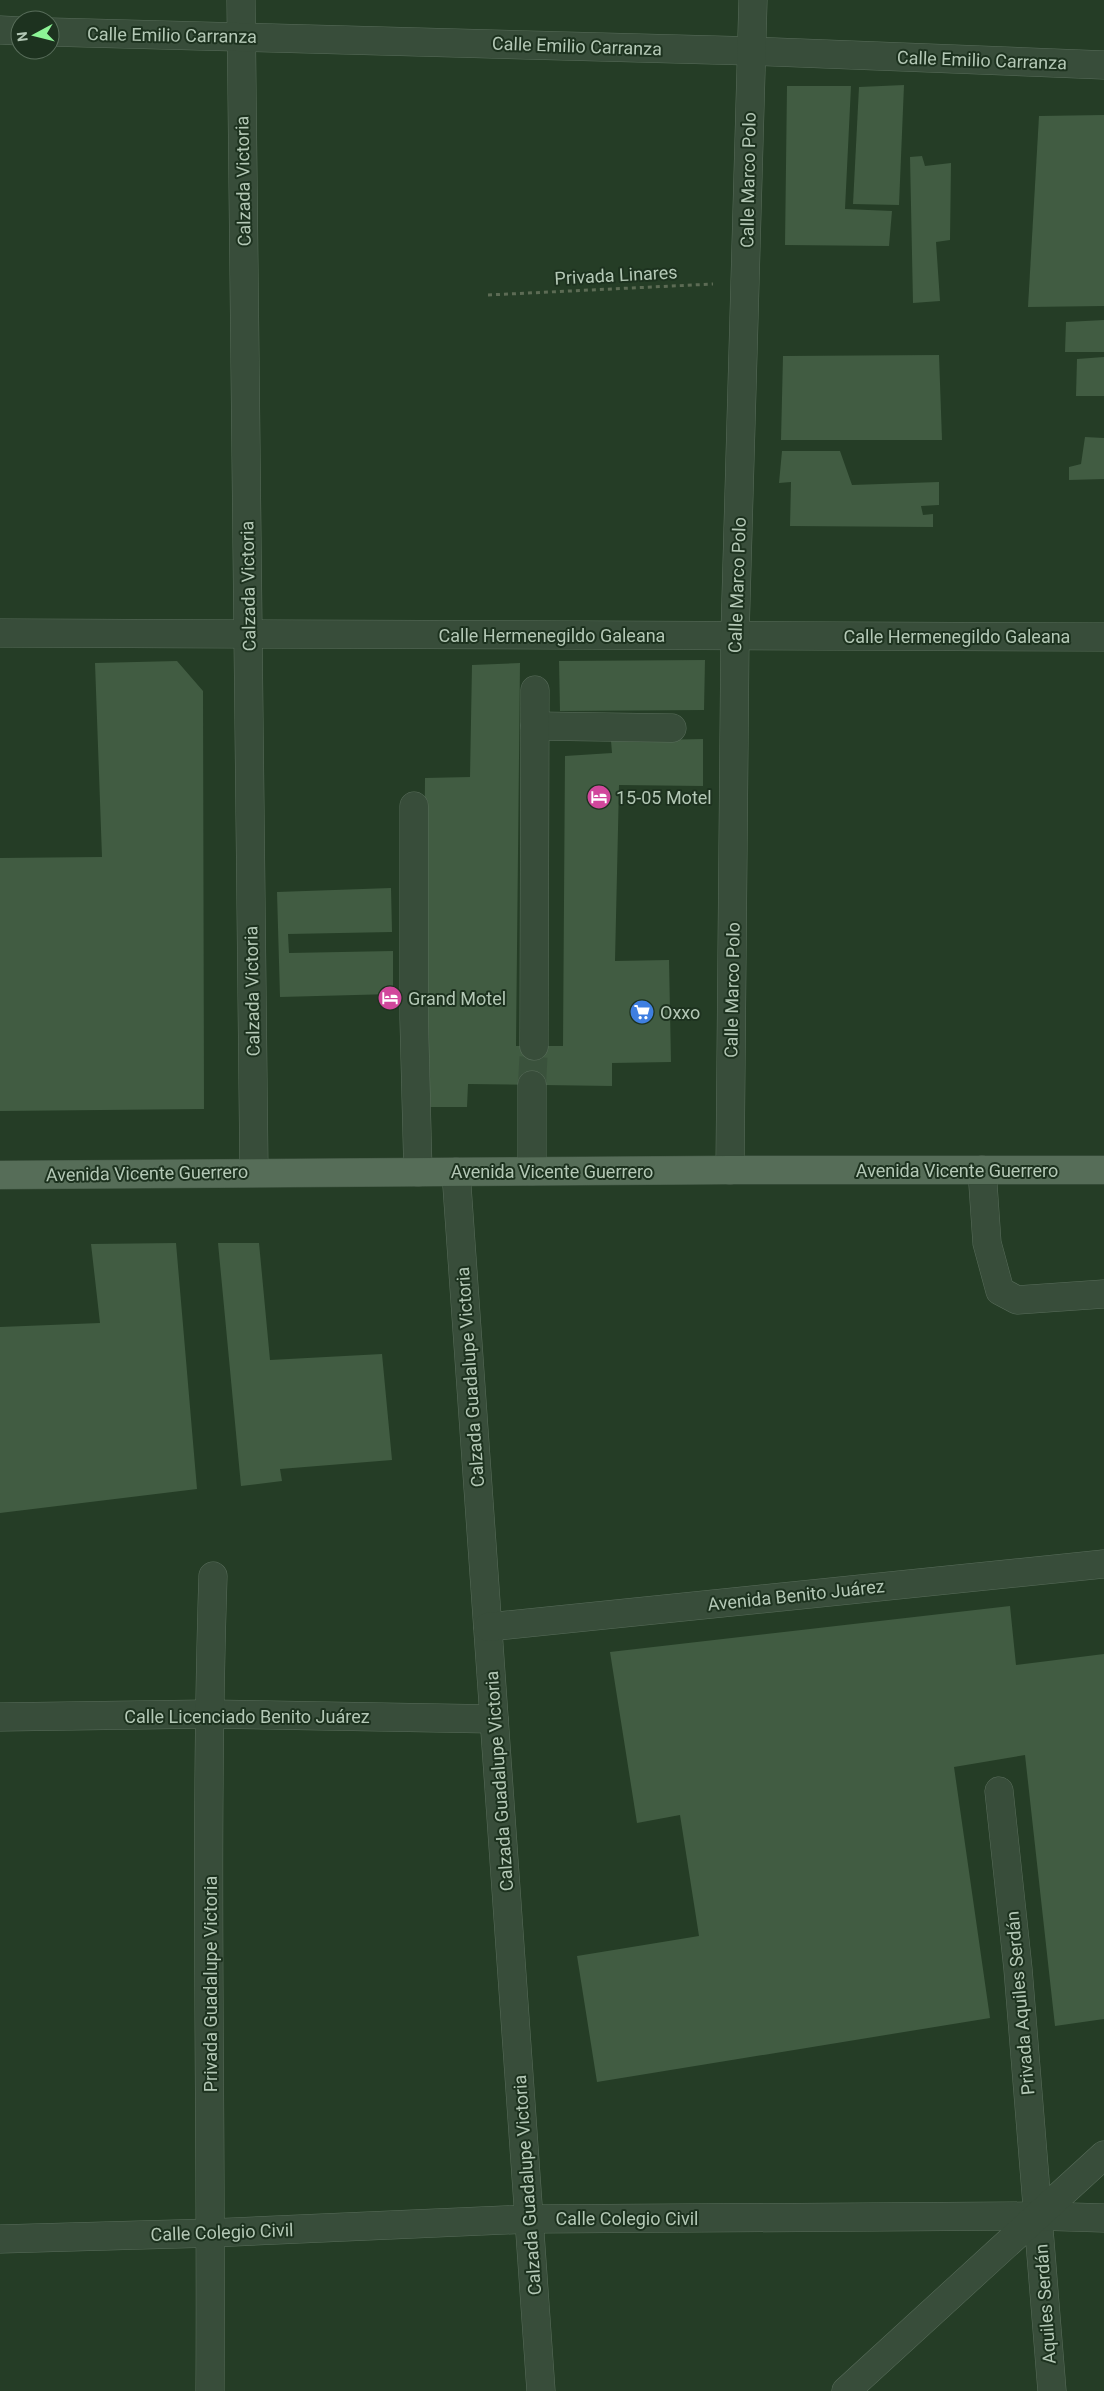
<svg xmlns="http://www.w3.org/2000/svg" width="1104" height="2391" font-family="Roboto,sans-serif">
	<rect width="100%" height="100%" fill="#253d26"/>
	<!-- building -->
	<g fill="#415c42">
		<path d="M 904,85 L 899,205 L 853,204 L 859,87 Z"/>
		<path d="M 787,86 L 851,86 L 845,209 L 892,211 L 889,246 L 785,245 Z"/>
		<path d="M 1104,115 L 1104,306 L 1028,307 L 1039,116 Z"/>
		<path d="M 922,156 L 925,166 L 951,163 L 950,240 L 936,242 L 940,301 L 913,303 L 910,157 Z"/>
		<path d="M 1104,320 L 1104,352 L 1065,352 L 1066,322 Z"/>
		<path d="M 939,355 L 942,440 L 781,440 L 783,356 Z"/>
		<path d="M 1104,357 L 1104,396 L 1076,396 L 1077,359 Z"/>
		<path d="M 1085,437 L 1104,438 L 1104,479 L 1069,480 L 1069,467 L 1081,464 Z"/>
		<path d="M 782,451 L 840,451 L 852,485 L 939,482 L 939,505 L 921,506 L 923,515 L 933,514 L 933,527 L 790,526 L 791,482 L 779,483 Z"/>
		<path d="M 705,660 L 704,710 L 560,711 L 559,661 Z"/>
		<path d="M 177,661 L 203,691 L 204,1109 L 0,1111 L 0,858 L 102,857 L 95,663 Z"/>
		<path d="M 520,663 L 516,1046 L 563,1046 L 565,756 L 612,753 L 611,741 L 703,739 L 703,786 L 619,785 L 615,961 L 669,960 L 671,1062 L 612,1063 L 612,1086 L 468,1084 L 467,1107 L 422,1107 L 425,778 L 470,777 L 472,665 Z"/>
		<path d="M 391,888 L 392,932 L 288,934 L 289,953 L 393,951 L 393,994 L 280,997 L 277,892 Z"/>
		<path d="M 176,1243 L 197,1489 L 0,1513 L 0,1327 L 100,1323 L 91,1244 Z"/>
		<path d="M 218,1243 L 259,1243 L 270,1360 L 382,1354 L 392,1460 L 280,1469 L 282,1481 L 241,1486 Z"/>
		<path d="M 1010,1606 L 1016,1665 L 1104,1654 L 1104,2019 L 1055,2026 L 1025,1755 L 954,1767 L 990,2018 L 597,2082 L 577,1956 L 699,1936 L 680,1815 L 637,1823 L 610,1652 Z"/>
	</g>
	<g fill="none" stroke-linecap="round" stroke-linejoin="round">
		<!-- minor-tunnel -->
		<path stroke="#3a523c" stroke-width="28" stroke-dasharray="28 14" stroke-linecap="butt" d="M 532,1085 L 534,1046"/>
		<defs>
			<g id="minor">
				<path d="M 241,0 L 254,1172"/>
				<path d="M 0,30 L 20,31"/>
				<path d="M 50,32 L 751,51 L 1104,65"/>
				<path d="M 0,633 L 1104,637"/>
				<path d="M 535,726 L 672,728"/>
				<path d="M 414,806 L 414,1018 L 418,1172"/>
				<path d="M 534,1046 L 535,690"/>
				<path d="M 532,1085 L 532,1171"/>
				<path d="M 730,1170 L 735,635 L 753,0"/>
				<path d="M 982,1170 L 987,1243 L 1000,1291 L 1017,1300 L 1104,1294"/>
				<path d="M 456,1172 L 541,2391"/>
				<path d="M 488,1627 L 1104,1564"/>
				<path d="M 0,1717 L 208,1714 L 494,1719"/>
				<path d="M 999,1791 L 1018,1969 L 1052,2391"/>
				<path d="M 0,2239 L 211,2233 L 529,2219 L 1038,2216 L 1104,2218"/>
				<path d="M 210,2391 C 212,2119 204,1848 213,1576"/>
				<path d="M 846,2391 L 1104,2155"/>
			</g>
			<path id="major" d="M 0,1175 L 730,1170 L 1104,1170"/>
		</defs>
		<!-- minor casing -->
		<use href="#minor" stroke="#596d5b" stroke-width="29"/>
		<!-- major casing -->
		<use href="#major" stroke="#445946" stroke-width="29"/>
		<!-- path -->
		<path stroke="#5c6b54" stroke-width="3" stroke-dasharray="4 4" stroke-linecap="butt" d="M 488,295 L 713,284"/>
		<!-- minor -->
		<use href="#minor" stroke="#384d3a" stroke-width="28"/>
		<!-- major -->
		<use href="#major" stroke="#566d58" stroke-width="28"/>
	</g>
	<!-- icons -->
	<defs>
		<symbol id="hotel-disc" viewBox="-11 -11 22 22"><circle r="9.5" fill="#d1479c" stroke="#1d321f"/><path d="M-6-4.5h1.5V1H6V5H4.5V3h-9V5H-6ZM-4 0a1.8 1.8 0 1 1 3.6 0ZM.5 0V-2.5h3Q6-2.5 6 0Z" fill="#fff"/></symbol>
		<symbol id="supermarket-disc" viewBox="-11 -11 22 22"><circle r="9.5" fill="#3f7fe0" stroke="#1d321f"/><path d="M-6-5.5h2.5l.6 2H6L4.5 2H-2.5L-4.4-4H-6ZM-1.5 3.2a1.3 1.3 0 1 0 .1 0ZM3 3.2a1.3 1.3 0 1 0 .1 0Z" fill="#fff"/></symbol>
	</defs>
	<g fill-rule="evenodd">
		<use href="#hotel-disc" x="585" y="783" width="28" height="28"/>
		<use href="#hotel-disc" x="376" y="984" width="28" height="28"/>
		<use href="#supermarket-disc" x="628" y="998" width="28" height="28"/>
	</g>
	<g text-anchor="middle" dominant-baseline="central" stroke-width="4" stroke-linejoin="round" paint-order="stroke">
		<!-- street labels -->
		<g font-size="18" fill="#b4c8b6" stroke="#1d321f">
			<text transform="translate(172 35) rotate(1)">Calle Emilio Carranza</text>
			<text transform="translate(577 46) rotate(2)">Calle Emilio Carranza</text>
			<text transform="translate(982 60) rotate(2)">Calle Emilio Carranza</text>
			<text transform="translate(748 180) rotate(-89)">Calle Marco Polo</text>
			<text transform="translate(243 181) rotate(-91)">Calzada Victoria</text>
			<text transform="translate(616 275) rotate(-3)">Privada Linares</text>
			<text transform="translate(737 585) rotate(-88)">Calle Marco Polo</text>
			<text transform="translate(248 586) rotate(-91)">Calzada Victoria</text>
			<text x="552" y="635">Calle Hermenegildo Galeana</text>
			<text x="957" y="636">Calle Hermenegildo Galeana</text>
			<text transform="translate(732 990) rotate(-89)">Calle Marco Polo</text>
			<text transform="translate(252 991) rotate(-91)">Calzada Victoria</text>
			<text x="957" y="1170">Avenida Vicente Guerrero</text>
			<text x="552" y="1171">Avenida Vicente Guerrero</text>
			<text transform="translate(147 1173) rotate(-1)">Avenida Vicente Guerrero</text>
			<text transform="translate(470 1377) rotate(-94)">Calzada Guadalupe Victoria</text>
			<text transform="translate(796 1595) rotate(-6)">Avenida Benito Juárez</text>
			<text x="247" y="1716">Calle Licenciado Benito Juárez</text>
			<text transform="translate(499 1781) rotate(-94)">Calzada Guadalupe Victoria</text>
			<text transform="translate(210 1984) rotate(-90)">Privada Guadalupe Victoria</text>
			<text transform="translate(1020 2003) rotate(-95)">Privada Aquiles Serdán</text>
			<text transform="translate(527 2185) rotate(-94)">Calzada Guadalupe Victoria</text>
			<text x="627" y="2218">Calle Colegio Civil</text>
			<text transform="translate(222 2232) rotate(-2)">Calle Colegio Civil</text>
			<text transform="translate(1045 2304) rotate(-94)">Aquiles Serdán</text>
		</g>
		<!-- poi labels -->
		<g font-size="18" fill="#b4c8b6" stroke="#1d321f" text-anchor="start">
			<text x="616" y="797">15-05 Motel</text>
			<text x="408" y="998">Grand Motel</text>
			<text x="660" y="1012">Oxxo</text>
		</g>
	</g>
	<!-- north arrow -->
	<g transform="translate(35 35) rotate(263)"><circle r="24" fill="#1d321f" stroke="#596e5b"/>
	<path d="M0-4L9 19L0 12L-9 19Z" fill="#8df496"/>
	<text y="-8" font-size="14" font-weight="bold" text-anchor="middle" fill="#b4c8b6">N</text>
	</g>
</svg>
